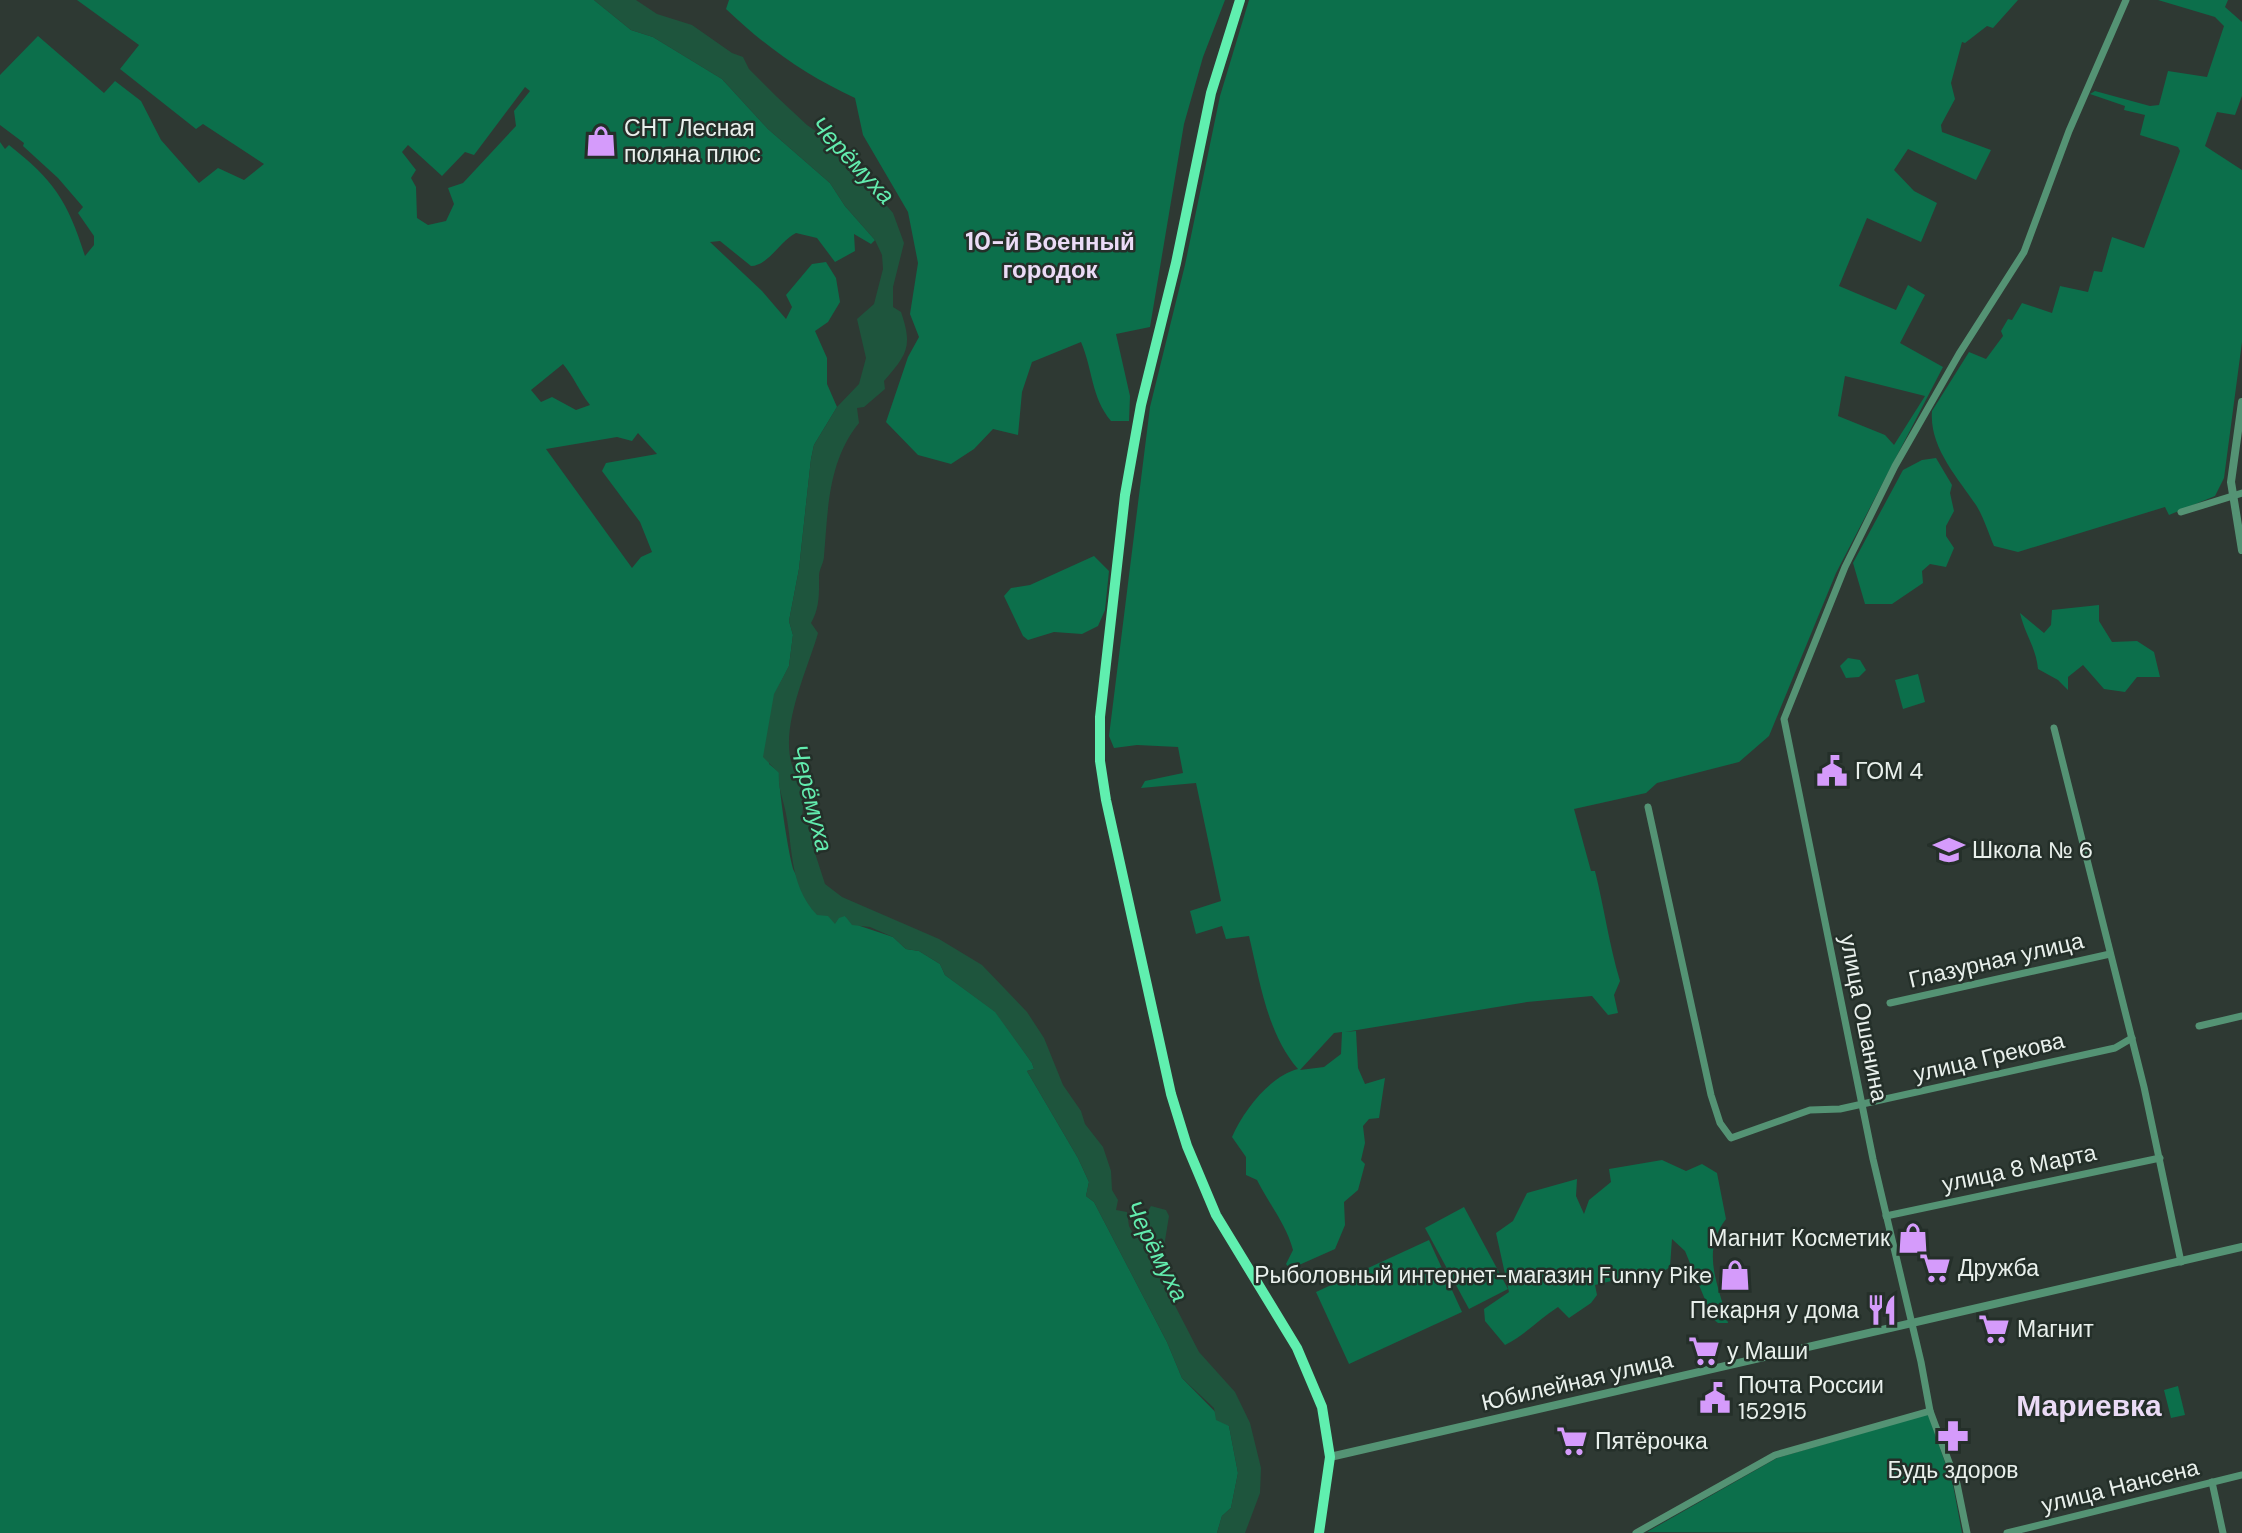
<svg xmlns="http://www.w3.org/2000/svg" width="2242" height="1533" font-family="'DM Sans',sans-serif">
	<rect width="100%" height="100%" fill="#2e3933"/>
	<!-- green -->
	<g fill="#0c6f4b" fill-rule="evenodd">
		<path d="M 77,0 L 594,0 L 631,30 L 653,37 L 722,79 L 768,129 L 830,183 L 845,206 L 875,240 L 871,244 L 854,234 L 855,251 L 835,262 L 817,238 L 796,233 C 780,241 769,265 751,266 L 720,241 L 710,242 L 762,291 L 786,319 L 792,307 L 786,295 L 812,264 L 826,262 L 836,278 L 840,302 L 828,322 L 815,331 L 827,358 L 827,384 L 837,407 L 814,445 L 811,459 L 799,569 L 789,621 L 793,635 L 789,666 L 775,694 L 769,764 L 779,772 C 778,785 789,859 794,871 C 801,887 817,902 828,916 L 845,916 L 860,926 L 893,937 L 906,949 L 919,951 L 940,964 L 945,975 L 996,1012 L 1032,1063 L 1034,1069 L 1027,1071 L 1078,1158 L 1089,1182 L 1086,1196 L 1094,1202 L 1167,1342 L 1182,1378 L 1229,1426 L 1238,1473 L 1231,1508 L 1222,1516 L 1217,1533 L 0,1533 L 0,142 L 5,149 L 9,145 C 53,180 67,199 85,256 L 94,245 L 94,236 L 78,213 L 83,207 L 58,178 L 23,146 L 24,143 L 0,125 L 0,75 L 38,36 L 104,93 L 115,81 L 141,101 L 161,140 L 199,183 L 218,168 L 244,180 L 264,164 L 203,124 L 196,129 L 120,69 L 139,45 ZM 525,87 L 530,91 L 514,111 L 516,126 L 463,183 L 448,188 L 454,204 L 446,221 L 428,225 L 417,218 L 416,187 L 411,178 L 416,170 L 402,152 L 408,145 L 442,176 L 465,152 L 474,155 ZM 563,364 C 574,377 579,391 590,405 L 576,410 L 552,397 L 541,402 L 531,390 ZM 638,433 L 657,454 L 606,463 L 602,471 L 640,522 L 652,552 L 641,557 L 632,568 L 546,449 L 617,437 L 632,441 Z"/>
		<path d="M 729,0 L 1225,0 L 1203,57 L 1184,124 L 1150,327 L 1116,334 L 1130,396 L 1129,421 L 1111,421 C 1091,397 1093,370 1081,342 L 1032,362 L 1022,392 L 1018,435 L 993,429 L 974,449 L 951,464 L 918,455 L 886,422 L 908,357 L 919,337 L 910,314 L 918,263 L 908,212 L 863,135 L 855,98 C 805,75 766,47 726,9 Z"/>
		<path d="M 1249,0 L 2018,0 L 1993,28 L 1987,26 L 1965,43 L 1962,42 L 1951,83 L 1955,99 L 1941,125 L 1942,132 L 1991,150 L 1976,180 L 1908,149 L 1894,170 L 1914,191 L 1937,203 L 1921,242 L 1867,218 L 1839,286 L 1896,310 L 1908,285 L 1925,295 L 1900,343 L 1943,367 L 1836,573 L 1769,736 L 1739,762 L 1657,783 L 1646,793 L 1574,809 L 1591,871 L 1595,871 C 1604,907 1609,944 1620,981 L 1614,995 L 1618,1013 L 1608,1015 L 1592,996 L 1527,1002 L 1345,1032 L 1356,1031 L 1358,1068 L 1365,1084 L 1385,1078 L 1379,1118 L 1369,1119 L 1363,1126 L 1365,1143 L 1361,1160 L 1365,1164 L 1358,1190 L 1344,1202 L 1345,1225 L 1335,1249 L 1290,1269 L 1286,1264 L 1293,1250 C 1286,1224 1269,1204 1257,1180 L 1246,1175 L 1246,1157 L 1232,1137 C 1244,1110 1270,1076 1298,1069 C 1267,1033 1260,982 1249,936 L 1226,939 L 1222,926 L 1196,934 L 1190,911 L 1221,901 L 1196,783 L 1141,788 L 1145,781 L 1183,773 L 1178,747 L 1137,745 L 1114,748 L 1109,736 L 1150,407 L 1185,265 L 1220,96 ZM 1845,376 L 1925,396 L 1894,445 L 1885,435 L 1838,416 ZM 1342,1032 L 1341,1054 L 1324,1067 L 1300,1070 L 1334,1033 Z"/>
		<path d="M 2158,0 L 2228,0 L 2225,7 L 2242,22 L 2242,96 L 2235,115 L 2217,112 L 2205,146 L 2242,170 L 2242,342 L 2224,478 L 2215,496 L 2169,515 L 2165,507 L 2018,552 L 1994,546 C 1988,532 1984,518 1976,505 C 1958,478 1929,447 1932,411 L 1969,352 L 1986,359 L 2003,336 L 2001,331 L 2008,319 L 2012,320 L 2022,303 L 2052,313 L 2060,286 L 2088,292 L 2094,271 L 2102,272 L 2112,237 L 2144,248 L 2180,151 L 2178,147 L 2140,135 L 2145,115 L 2124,110 L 2125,106 L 2090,94 L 2095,91 L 2150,106 L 2159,105 L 2168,71 L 2207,77 L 2224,26 L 2215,17 Z"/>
		<path d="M 1936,458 L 1952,485 L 1950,493 L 1954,511 L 1946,526 L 1946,536 L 1954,548 L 1946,567 L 1930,564 L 1922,571 L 1923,583 L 1892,604 L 1865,604 L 1853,563 L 1903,470 L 1922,460 Z"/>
		<path d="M 1094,556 L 1109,571 L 1105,610 L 1098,626 L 1082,634 L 1054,632 L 1028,640 L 1023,636 L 1004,596 L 1011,588 L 1030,585 Z"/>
		<path d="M 2099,605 L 2099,621 L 2112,642 L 2137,641 L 2154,652 L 2160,677 L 2137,677 L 2125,692 L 2104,689 L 2083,665 L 2068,677 L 2068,690 L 2058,680 L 2038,669 C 2036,647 2025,635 2020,613 L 2044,633 L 2051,625 L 2052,610 Z"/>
		<path d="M 1848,658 L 1860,660 L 1866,670 L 1859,677 L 1846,678 L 1840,666 Z"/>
		<path d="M 1918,674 L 1925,702 L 1903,709 L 1895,680 Z"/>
		<path d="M 1662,1160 L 1686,1171 L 1702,1164 L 1717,1173 L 1726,1219 C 1700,1253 1719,1285 1728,1323 L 1718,1323 L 1713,1319 L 1685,1251 L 1672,1239 L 1670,1267 L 1658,1275 L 1652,1271 L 1595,1285 L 1597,1295 L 1591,1303 L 1569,1318 L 1558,1307 C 1539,1319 1525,1335 1505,1345 L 1485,1321 L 1484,1309 L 1509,1292 L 1496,1233 L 1513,1221 L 1527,1193 L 1577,1179 L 1576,1196 L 1584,1214 L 1589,1200 L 1611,1182 L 1609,1169 Z"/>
		<path d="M 1464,1207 L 1508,1289 L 1469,1309 L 1425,1228 Z"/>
		<path d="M 1429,1240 L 1462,1312 L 1349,1364 L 1316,1292 Z"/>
		<path d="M 2178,1386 L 2185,1415 L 2171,1418 L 2164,1390 Z"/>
		<path d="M 1928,1414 L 1953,1485 L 1962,1533 L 1647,1532 L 1777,1458 Z"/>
	</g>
	<!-- water -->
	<path fill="#1e553d" d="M 594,0 L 636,0 L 657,14 L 692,25 L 732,53 L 743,57 L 749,69 L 777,97 L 807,125 L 833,143 L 893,213 L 904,243 L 893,287 L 893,307 L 901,312 C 913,347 907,354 884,381 L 885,389 L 864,407 L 857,408 L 859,423 C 828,461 828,509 824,556 C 824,563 819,569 819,576 C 819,593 820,607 811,623 L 818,633 C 807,673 767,752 805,785 L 802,818 L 811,820 L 814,850 L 825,884 L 842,897 L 939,939 L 982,965 L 1027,1012 L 1044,1038 L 1063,1085 L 1081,1111 L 1085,1124 L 1103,1147 L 1111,1171 L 1112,1190 L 1118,1200 L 1116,1210 L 1127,1212 L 1129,1226 L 1134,1235 L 1151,1206 L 1166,1210 L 1169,1216 L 1162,1259 L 1157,1263 L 1156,1269 L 1199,1352 L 1235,1392 L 1250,1423 L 1261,1468 L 1260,1493 L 1245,1533 L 1217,1533 L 1222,1516 L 1231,1508 L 1238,1473 L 1229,1426 L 1216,1420 L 1214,1408 L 1182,1378 L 1167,1342 L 1094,1202 L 1086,1196 L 1089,1182 L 1078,1158 L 1027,1071 L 1034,1069 L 1032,1063 L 995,1012 L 945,975 L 940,964 L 919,951 L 906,949 L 893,937 L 870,927 L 852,925 L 845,916 L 839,918 L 835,924 L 828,916 L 817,915 C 787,883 794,844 784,805 C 781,792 778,786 779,773 L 763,757 L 774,694 L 789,666 L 793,635 L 789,621 L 799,569 L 811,459 L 814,445 L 837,407 L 859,384 L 866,358 L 857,319 L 874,304 L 883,269 L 882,255 L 875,240 L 845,206 L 830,183 L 768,129 L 722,79 L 653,37 L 631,30 Z"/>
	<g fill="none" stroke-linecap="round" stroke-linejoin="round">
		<!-- minor -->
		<g stroke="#549374" stroke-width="7">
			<path d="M 2181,512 L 2242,493"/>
			<path d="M 2054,728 L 2144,1087 L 2181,1262"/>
			<path d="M 1648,807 L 1711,1095 L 1720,1123 L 1731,1138 L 1810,1110 L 1840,1109 L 2115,1048 L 2132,1038"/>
			<path d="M 1890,1003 L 2110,954"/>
			<path d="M 2199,1026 L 2242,1016"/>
			<path d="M 1886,1216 L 2160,1158"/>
			<path d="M 2212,1482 L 2223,1533"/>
			<path d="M 1636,1533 L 1775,1455 L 1930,1411"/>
			<path d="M 1967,1533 L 1957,1484 L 1930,1411 L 1921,1362 L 1873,1159 L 1784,719 L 1845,567 L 1895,466 L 1959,354 L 2024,252 L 2069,131 L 2126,0"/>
			<path d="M 2007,1533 L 2242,1475"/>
		</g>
		<!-- tertiary -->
		<g stroke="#549374" stroke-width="8">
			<path d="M 2242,402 L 2231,482 L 2242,550"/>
			<path d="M 1330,1457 L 2242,1247"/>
		</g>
		<!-- primary -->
		<path stroke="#60efaf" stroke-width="10" d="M 1240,0 L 1211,93 L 1176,263 L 1141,405 L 1125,495 L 1100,717 L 1100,761 L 1106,800 L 1171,1094 L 1187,1146 L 1216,1215 L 1297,1348 L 1322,1407 L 1330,1457 L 1319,1533"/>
	</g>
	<!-- icons -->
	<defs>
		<symbol id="shop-bare" viewBox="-9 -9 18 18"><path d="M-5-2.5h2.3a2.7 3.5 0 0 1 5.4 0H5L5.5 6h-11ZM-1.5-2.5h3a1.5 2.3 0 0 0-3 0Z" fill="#d59bfb" stroke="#242f29" stroke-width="2.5" paint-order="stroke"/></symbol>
		<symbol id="civic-bare" viewBox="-9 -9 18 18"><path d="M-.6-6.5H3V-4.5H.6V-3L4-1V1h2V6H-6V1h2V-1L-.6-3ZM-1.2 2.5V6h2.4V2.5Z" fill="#d59bfb" stroke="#242f29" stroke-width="2.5" paint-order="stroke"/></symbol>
		<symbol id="school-bare" viewBox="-9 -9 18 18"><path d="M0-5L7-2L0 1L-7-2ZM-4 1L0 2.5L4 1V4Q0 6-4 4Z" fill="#d59bfb" stroke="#242f29" stroke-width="2.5" paint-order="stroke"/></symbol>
		<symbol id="supermarket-bare" viewBox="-9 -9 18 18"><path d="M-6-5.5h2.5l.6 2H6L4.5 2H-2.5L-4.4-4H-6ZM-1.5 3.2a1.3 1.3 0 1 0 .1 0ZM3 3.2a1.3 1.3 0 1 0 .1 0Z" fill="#d59bfb" stroke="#242f29" stroke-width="2.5" paint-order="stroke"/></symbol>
		<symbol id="restaurant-bare" viewBox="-9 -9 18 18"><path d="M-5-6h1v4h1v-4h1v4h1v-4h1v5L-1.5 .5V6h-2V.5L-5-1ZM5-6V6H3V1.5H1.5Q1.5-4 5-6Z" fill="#d59bfb" stroke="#242f29" stroke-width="2.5" paint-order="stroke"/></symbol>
		<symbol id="pharmacy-bare" viewBox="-9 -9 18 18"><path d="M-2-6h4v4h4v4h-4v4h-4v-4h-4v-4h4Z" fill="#d59bfb" stroke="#242f29" stroke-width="2.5" paint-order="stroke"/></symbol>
	</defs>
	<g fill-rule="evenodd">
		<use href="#shop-bare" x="579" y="119" width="44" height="44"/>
		<use href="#civic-bare" x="1810" y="749" width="44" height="44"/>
		<use href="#school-bare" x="1927" y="828" width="44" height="44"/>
		<use href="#shop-bare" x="1891" y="1216" width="44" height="44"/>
		<use href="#supermarket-bare" x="1913" y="1246" width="44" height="44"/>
		<use href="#shop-bare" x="1713" y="1253" width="44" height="44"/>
		<use href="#restaurant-bare" x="1860" y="1288" width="44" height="44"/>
		<use href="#supermarket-bare" x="1972" y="1307" width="44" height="44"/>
		<use href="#supermarket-bare" x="1682" y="1329" width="44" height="44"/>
		<use href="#civic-bare" x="1693" y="1376" width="44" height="44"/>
		<use href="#pharmacy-bare" x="1931" y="1414" width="44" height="44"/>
		<use href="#supermarket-bare" x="1550" y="1419" width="44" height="44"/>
	</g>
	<g text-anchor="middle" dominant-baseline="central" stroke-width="5" stroke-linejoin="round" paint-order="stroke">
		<!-- poi labels -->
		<g font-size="23" fill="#e9f0ec" stroke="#242f29" text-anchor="start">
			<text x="624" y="128">СНТ Лесная<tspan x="624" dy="26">поляна плюс</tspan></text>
			<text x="1855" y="771">ГОМ 4</text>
			<text x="1972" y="850">Школа № 6</text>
			<text x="1890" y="1238" text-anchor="end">Магнит Косметик</text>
			<text x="1958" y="1268">Дружба</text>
			<text x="1712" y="1275" text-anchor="end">Рыболовный интернет-магазин Funny Pike</text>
			<text x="1859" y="1310" text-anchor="end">Пекарня у дома</text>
			<text x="2017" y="1329">Магнит</text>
			<text x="1727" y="1351">у Маши</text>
			<text x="1738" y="1385">Почта России<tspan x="1738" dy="26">152915</tspan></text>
			<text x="1595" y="1441">Пятёрочка</text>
			<text x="1953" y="1470" text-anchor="middle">Будь здоров</text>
		</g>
		<!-- street labels -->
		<g font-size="23" fill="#e9f0ec" stroke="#242f29">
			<text transform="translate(1996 960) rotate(-13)">Глазурная улица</text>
			<text transform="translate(1864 1018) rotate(79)">улица Ошанина</text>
			<text transform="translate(1989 1057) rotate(-13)">улица Грекова</text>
			<text transform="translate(2019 1168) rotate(-12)">улица 8 Марта</text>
			<text transform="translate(1577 1381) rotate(-13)">Юбилейная улица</text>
			<text transform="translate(2120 1486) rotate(-14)">улица Нансена</text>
		</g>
		<!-- water labels -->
		<g font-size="24" font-style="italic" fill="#62ecae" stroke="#242f29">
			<text transform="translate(853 160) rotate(47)">Черёмуха</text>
			<text transform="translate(812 798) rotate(76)">Черёмуха</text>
			<text transform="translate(1157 1251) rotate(63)">Черёмуха</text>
		</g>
		<!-- neighbourhood labels -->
		<g font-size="24" font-weight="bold" fill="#ebdbf6" stroke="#242f29">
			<text x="1050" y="241">10-й Военный<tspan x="1050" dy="28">городок</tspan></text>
		</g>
		<!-- district labels -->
		<g font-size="30" font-weight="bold" fill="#ebdbf6" stroke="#242f29">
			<text x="2089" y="1405">Мариевка</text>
		</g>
	</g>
</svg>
